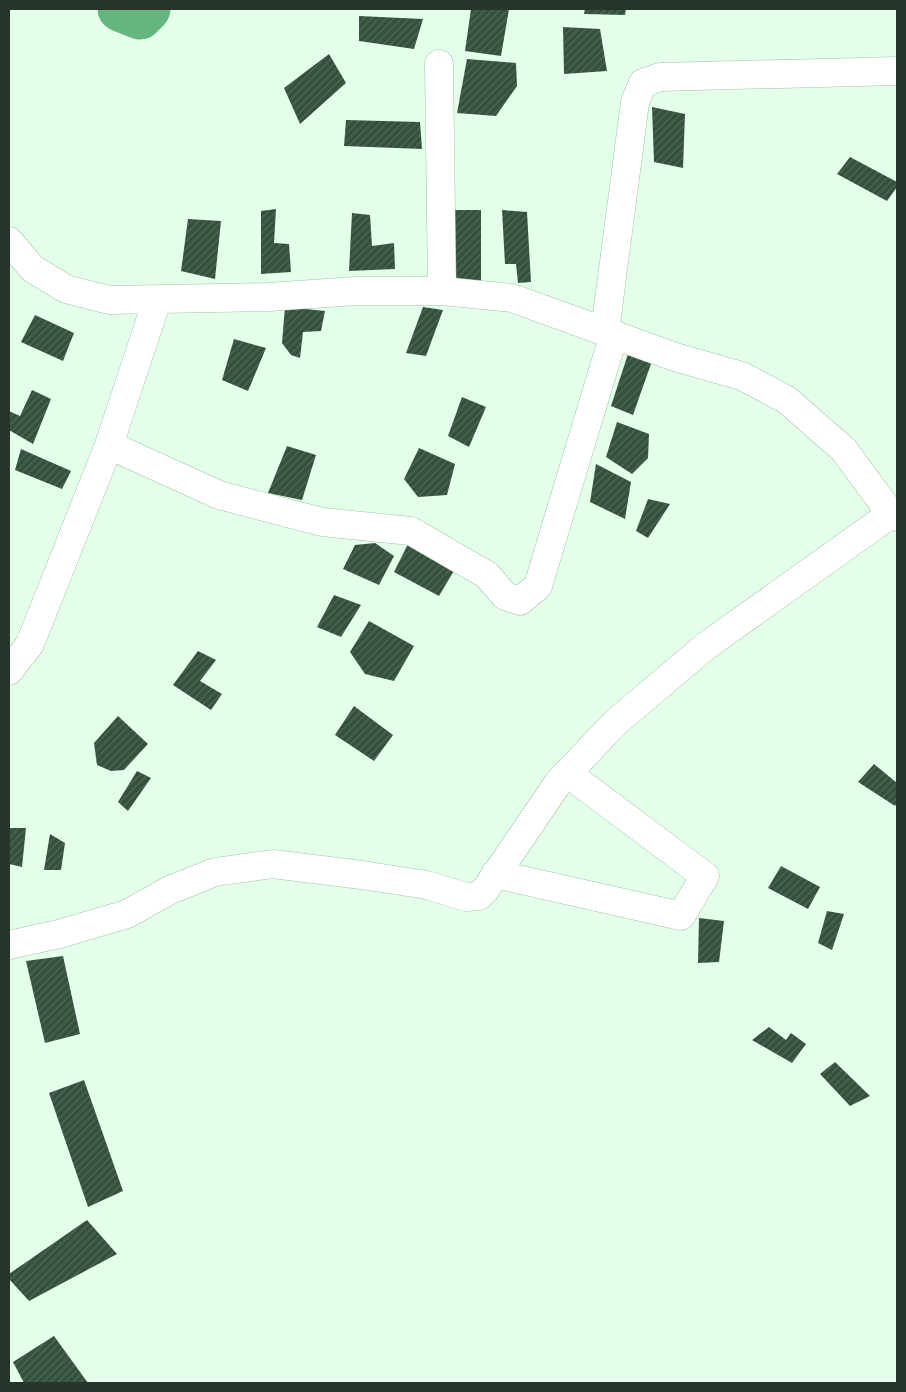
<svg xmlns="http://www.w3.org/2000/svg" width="906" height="1392" font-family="Cabin,sans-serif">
	<defs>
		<pattern id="building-hatch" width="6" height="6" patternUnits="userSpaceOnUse" patternTransform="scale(1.25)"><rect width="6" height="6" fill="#34513c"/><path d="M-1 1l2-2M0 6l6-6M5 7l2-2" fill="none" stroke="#506856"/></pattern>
	</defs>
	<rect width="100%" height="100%" fill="#e4ffea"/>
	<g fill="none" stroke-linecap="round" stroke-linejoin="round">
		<!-- river -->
		<path stroke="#64b57e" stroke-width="45" d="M 120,9 L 140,17 L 148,9"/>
	</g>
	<!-- building -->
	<g fill="url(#building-hatch)">
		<path d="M 471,9 L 509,9 L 501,56 L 465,51 Z"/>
		<path d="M 585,9 L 626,9 L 625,15 L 584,14 Z"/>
		<path d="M 359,16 L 423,19 L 414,49 L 359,41 Z"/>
		<path d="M 563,27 L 600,29 L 607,71 L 564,74 Z"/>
		<path d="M 329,54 L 346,83 L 300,124 L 284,88 Z"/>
		<path d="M 467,59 L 516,63 L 517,86 L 496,116 L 457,113 Z"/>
		<path d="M 652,107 L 685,114 L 683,168 L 654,162 Z"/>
		<path d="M 346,120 L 420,122 L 422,149 L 344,146 Z"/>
		<path d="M 850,157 L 897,182 L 897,187 L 887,201 L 837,174 Z"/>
		<path d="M 276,209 L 274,243 L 289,244 L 291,272 L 261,274 L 261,211 Z"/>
		<path d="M 453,210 L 481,210 L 481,283 L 452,279 Z"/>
		<path d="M 502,210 L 527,212 L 531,282 L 518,283 L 516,264 L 505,264 Z"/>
		<path d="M 352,213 L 370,215 L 372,246 L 394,243 L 395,269 L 349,271 Z"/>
		<path d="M 188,219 L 221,221 L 215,279 L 181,271 Z"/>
		<path d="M 285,307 L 325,311 L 321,331 L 303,332 L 300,358 L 291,355 L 282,343 Z"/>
		<path d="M 423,307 L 443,310 L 426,356 L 406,353 Z"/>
		<path d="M 35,315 L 74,333 L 63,361 L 21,342 Z"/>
		<path d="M 234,339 L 266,348 L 248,391 L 222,380 Z"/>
		<path d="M 628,354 L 652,361 L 633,415 L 611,406 Z"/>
		<path d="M 32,390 L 51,399 L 33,444 L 9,430 L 9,411 L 20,416 Z"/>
		<path d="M 462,397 L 486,407 L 469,447 L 448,436 Z"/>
		<path d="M 617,422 L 649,434 L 648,458 L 632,474 L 606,457 Z"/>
		<path d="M 287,446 L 316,455 L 302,500 L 268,493 Z"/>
		<path d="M 419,448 L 455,464 L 447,495 L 418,497 L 404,479 Z"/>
		<path d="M 21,449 L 71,471 L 62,489 L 15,470 Z"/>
		<path d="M 596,464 L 631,482 L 625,519 L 590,502 Z"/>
		<path d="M 648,499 L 670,504 L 648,538 L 636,531 Z"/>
		<path d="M 375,543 L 394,556 L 379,585 L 343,569 L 355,545 Z"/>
		<path d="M 408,544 L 455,569 L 439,596 L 394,572 Z"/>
		<path d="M 334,595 L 361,605 L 341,637 L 317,627 Z"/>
		<path d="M 369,621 L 414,646 L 394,681 L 365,674 L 350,652 Z"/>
		<path d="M 198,651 L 216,660 L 200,681 L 222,694 L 211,710 L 173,685 Z"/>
		<path d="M 354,706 L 393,735 L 374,761 L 335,735 Z"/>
		<path d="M 118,716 L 148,744 L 124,770 L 111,771 L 97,765 L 94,743 Z"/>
		<path d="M 874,764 L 897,783 L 897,802 L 895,806 L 858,782 Z"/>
		<path d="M 137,771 L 151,778 L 128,811 L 118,802 Z"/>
		<path d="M 9,828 L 26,828 L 22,867 L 9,864 Z"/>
		<path d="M 50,834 L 65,843 L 61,870 L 44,870 Z"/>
		<path d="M 781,866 L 820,887 L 808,909 L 768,888 Z"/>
		<path d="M 827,911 L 844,914 L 832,950 L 818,943 Z"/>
		<path d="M 699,918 L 724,921 L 719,962 L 698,963 Z"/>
		<path d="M 63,956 L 80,1034 L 45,1043 L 26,961 Z"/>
		<path d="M 769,1027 L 786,1040 L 791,1033 L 806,1044 L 792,1063 L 752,1040 Z"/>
		<path d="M 835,1062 L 870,1096 L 850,1106 L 820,1074 Z"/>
		<path d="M 84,1080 L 123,1191 L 88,1207 L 49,1093 Z"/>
		<path d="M 87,1220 L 117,1254 L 29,1301 L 9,1279 L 9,1274 Z"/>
		<path d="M 54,1336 L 88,1383 L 24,1383 L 13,1362 Z"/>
	</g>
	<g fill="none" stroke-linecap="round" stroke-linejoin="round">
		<defs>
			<g id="minor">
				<path d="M 439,64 L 442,291"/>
				<path d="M 9,241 L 33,269 L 66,289 L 109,300 L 269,297 L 355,291 L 442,291 L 512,298 L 675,357 L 742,376 L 787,400 L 844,450 L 891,514 L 897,517"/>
				<path d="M 605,331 L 635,102 L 643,83 L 660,77 L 897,71"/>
				<path d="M 109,445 L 219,495 L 322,522 L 411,531 L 487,575 L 505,596 L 520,601 L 538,586 L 614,334"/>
				<path d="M 9,671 L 30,644 L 109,445 L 157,300"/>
				<path d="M 495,874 L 681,916 L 705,876 L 567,773"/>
				<path d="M 9,945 L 59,934 L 127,914 L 170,890 L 215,872 L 273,864 L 362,875 L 427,885 L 466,897 L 479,896 L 486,889 L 558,783 L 616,722 L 706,646 L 891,514"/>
			</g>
		</defs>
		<!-- minor casing -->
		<use href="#minor" stroke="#a1c1a9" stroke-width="29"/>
		<!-- minor -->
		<use href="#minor" stroke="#fff" stroke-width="28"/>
	</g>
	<!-- border -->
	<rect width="906" height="1392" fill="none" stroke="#27342a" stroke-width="20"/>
</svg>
